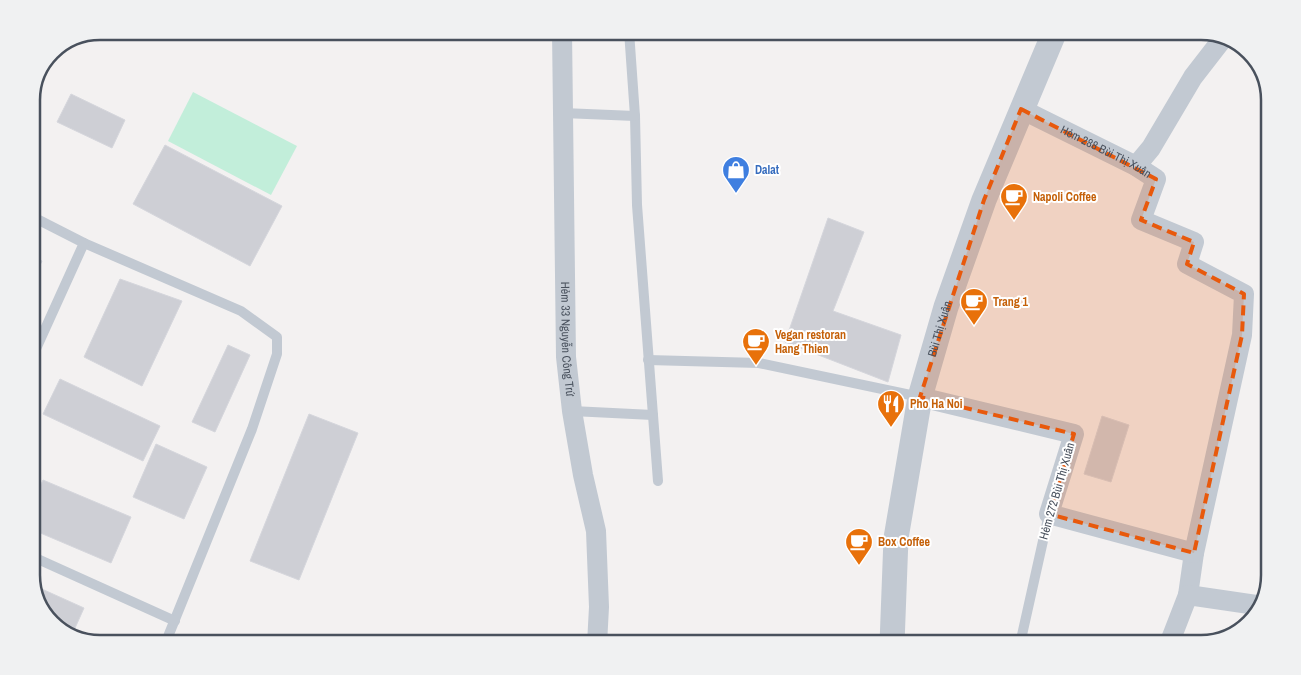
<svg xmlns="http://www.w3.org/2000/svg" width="1301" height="675" font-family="'Archivo Narrow',sans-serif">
	<rect width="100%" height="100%" fill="#f3f1f1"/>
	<!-- green -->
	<path fill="#c2eeda" d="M 193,92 L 297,146 L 271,195 L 168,141 Z"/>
	<!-- building -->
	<g fill="#cecfd5" stroke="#d5d6dc">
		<path d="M 71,94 L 125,120 L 112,148 L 57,122 Z"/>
		<path d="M 165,145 L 282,206 L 250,266 L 133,204 Z"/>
		<path d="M 828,218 L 864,232 L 833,311 L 901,335 L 888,382 L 785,342 Z"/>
		<path d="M 31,256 L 42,261 L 31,284 Z"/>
		<path d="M 120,279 L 182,301 L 142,386 L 84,357 Z"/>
		<path d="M 228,345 L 250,355 L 215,432 L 192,422 Z"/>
		<path d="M 60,379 L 160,426 L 143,461 L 43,414 Z"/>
		<path d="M 309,414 L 358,433 L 299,580 L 250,561 Z"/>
		<path d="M 1102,416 L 1129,425 L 1111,482 L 1084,474 Z"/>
		<path d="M 156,444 L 207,467 L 184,519 L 133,497 Z"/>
		<path d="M 43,480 L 131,517 L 111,563 L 31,529 L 31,506 Z"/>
		<path d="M 33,585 L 84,608 L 71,637 L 43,613 Z"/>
	</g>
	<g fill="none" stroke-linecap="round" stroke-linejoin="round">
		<!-- service -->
		<g stroke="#c2c9d2" stroke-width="10">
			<path d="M 629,31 L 635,116 L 637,205 L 658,481"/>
			<path d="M 563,113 L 635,116"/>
			<path d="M 31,216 L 84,243 L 241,311 L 277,337 L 277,354 L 252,429 L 165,644"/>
			<path d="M 31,360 L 84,243"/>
			<path d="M 648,360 L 759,363 L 920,397"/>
			<path d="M 572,411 L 653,415"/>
			<path d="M 31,556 L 175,621"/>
			<path d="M 1020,644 L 1049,514"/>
		</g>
		<!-- minor -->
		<g stroke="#c2c9d2" stroke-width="20">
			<path id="s1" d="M 562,31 L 566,357 L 572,411 L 583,475 L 596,531 L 599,607 L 597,644"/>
			<path id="s2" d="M 1021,109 L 1136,166 L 1156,179 L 1141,220 L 1194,242 L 1187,264 L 1244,294 L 1242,335 L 1194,553 L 1188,595"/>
			<path d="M 1136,166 L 1151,148 L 1193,77 L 1224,37"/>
			<path d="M 920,397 L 1074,434 L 1049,514 L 1194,553"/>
			<path d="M 1169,644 L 1188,595 L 1263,606"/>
		</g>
		<!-- tertiary -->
		<path stroke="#c2c9d2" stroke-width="25" id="s3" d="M 892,644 L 896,538 L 920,397 L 946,307 L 984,200 L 1055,31"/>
	</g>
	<!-- marked area -->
	<path fill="#e8590c" fill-opacity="0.2" stroke="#e8590c" stroke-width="4" stroke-dasharray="10 6" stroke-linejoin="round" d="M 1021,109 L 1156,179 L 1141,220 L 1194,242 L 1187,264 L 1244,294 L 1242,335 L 1194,553 L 1049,514 L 1074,434 L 920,397 L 984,200 Z"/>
	<!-- icons -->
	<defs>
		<symbol id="shop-pin" viewBox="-11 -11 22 30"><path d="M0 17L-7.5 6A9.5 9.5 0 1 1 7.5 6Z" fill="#3f7fe0" stroke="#fff"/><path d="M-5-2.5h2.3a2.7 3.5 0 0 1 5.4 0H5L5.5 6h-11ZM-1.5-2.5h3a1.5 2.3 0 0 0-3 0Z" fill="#fff"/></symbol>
		<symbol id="cafe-pin" viewBox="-11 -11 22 30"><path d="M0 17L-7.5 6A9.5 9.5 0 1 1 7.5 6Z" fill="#e8710a" stroke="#fff"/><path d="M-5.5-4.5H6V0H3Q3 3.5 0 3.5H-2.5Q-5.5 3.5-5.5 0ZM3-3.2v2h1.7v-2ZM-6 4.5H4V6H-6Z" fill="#fff"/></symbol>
		<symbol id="restaurant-pin" viewBox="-11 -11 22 30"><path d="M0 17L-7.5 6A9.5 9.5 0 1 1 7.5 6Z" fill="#e8710a" stroke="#fff"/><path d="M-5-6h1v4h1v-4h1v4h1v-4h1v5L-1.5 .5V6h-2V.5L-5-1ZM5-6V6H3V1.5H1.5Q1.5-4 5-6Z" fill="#fff"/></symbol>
	</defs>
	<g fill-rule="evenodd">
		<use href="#shop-pin" x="720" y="154" width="32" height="43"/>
		<use href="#cafe-pin" x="998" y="181" width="32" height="43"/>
		<use href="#cafe-pin" x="958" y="286" width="32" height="43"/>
		<use href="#cafe-pin" x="740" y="326" width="32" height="43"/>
		<use href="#restaurant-pin" x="875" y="388" width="32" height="43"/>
		<use href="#cafe-pin" x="843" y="526" width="32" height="43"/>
	</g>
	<g text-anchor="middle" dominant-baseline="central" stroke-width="4" stroke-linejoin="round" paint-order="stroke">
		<!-- street labels -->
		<g font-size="12" fill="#49515d" stroke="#fff">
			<text stroke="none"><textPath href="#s2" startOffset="95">Hẻm 288 Bùi Thị Xuân</textPath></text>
			<text stroke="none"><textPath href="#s3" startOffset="320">Bùi Thị Xuân</textPath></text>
			<text stroke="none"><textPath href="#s1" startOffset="308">Hẻm 33 Nguyễn Công Trứ</textPath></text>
			<text transform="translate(1057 491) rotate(-74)">Hẻm 272 Bùi Thị Xuân</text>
		</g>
		<!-- shop labels -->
		<g font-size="12" font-weight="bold" fill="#366cbe" stroke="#fff" text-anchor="start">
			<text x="755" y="170">Dalat</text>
		</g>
		<!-- food labels -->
		<g font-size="12" font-weight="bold" fill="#c56008" stroke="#fff" text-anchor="start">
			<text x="1033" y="197">Napoli Coffee</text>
			<text x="993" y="302">Trang 1</text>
			<text x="775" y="335">Vegan restoran<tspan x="775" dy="14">Hang Thien</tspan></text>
			<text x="910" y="404">Pho Ha Noi</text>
			<text x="878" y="542">Box Coffee</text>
		</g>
	</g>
	<!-- crop -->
	<path d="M0 0H1301V675H0ZM100 40H1201A60 60 0 0 1 1261 100V575A60 60 0 0 1 1201 635H100A60 60 0 0 1 40 575V100A60 60 0 0 1 100 40Z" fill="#f0f1f2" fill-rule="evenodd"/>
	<path fill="none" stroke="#49515d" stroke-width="2.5" d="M100 40H1201A60 60 0 0 1 1261 100V575A60 60 0 0 1 1201 635H100A60 60 0 0 1 40 575V100A60 60 0 0 1 100 40Z"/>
</svg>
